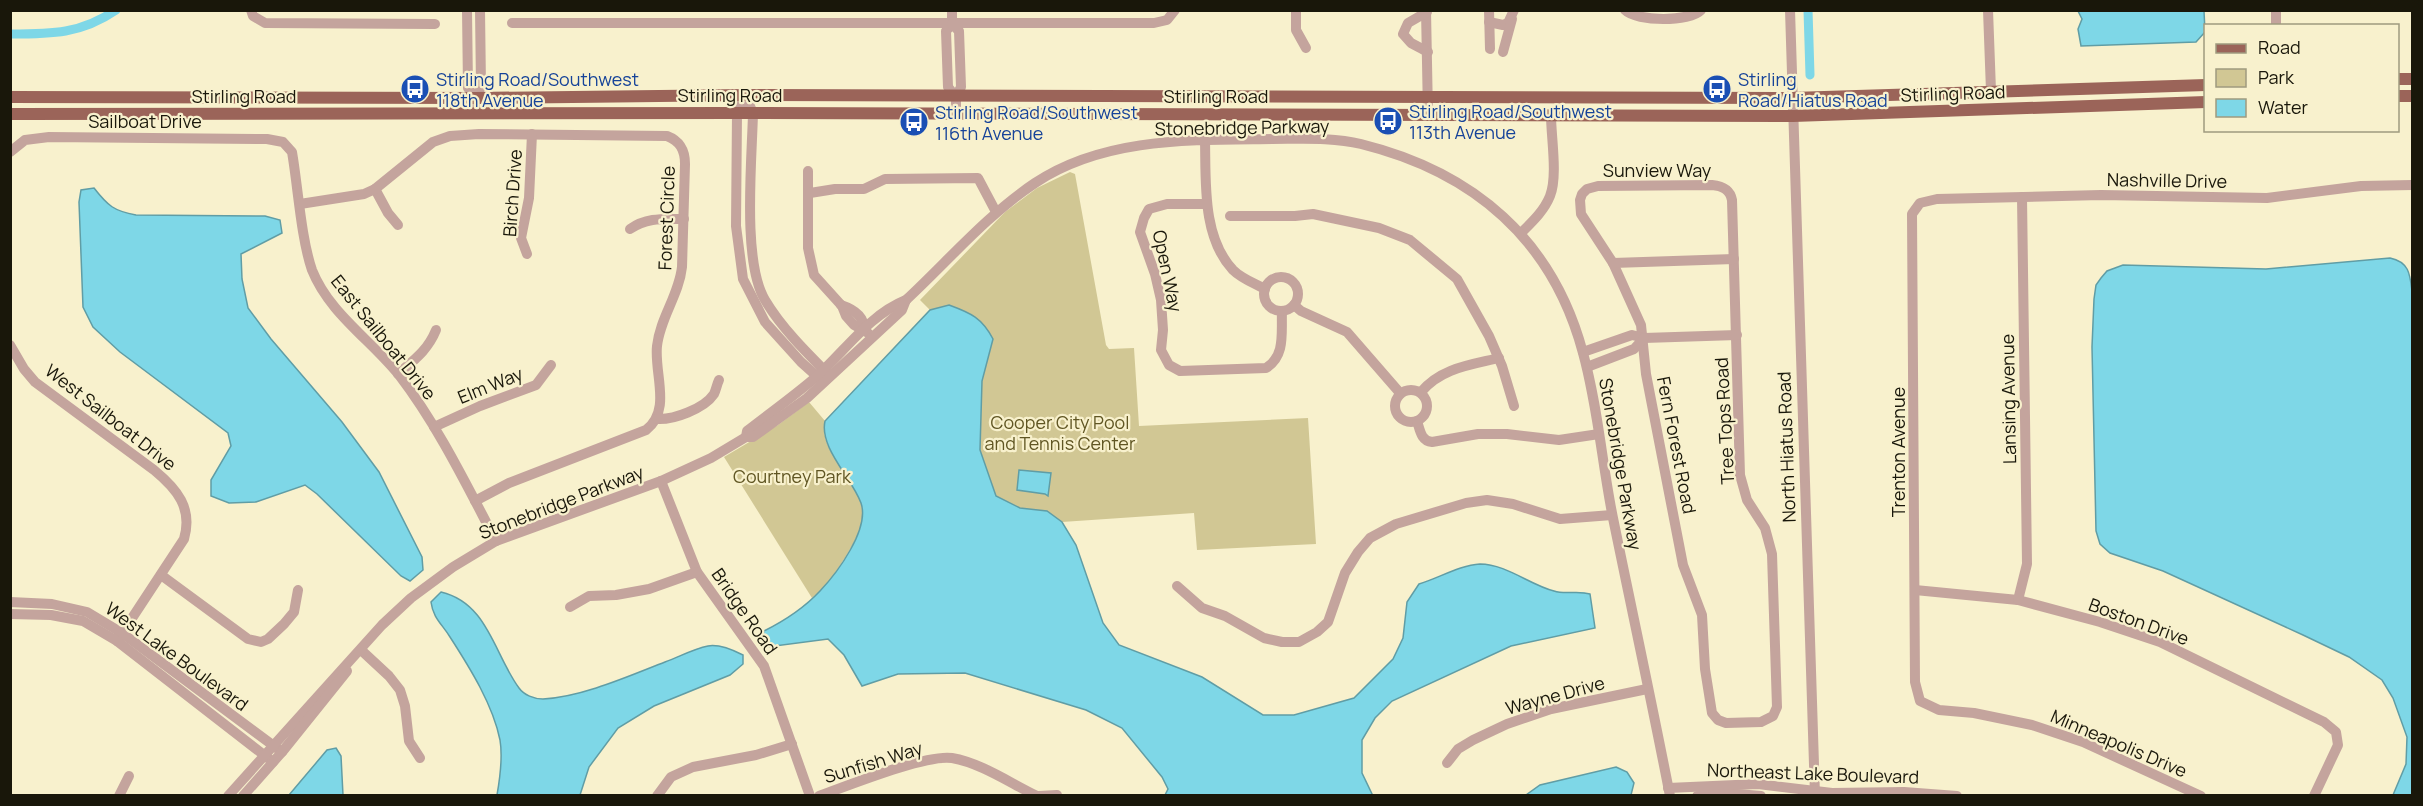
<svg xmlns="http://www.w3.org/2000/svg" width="2423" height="806" viewBox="0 0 2423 806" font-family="Manrope,sans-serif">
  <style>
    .green { fill: #d1c794 }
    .water { fill: #7ed7e7; stroke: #609da5; stroke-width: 1.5 }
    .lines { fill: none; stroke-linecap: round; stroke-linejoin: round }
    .canal { stroke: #7ed7e7; stroke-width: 9 }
    .minor { stroke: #c4a49d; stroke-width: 10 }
    .major { stroke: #9b6459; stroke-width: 12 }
    .labels { text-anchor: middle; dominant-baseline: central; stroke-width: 4.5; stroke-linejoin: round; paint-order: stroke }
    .transit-label { font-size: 18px; fill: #164399; stroke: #f8f1cd; text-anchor: start }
    .street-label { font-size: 18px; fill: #19170a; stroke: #f8f1cd }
    .park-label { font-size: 18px; fill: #605623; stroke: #f8f1cd }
  </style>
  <rect width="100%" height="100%" fill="#f8f1cd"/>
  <g class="green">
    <polygon points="1070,172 1075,174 1106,345 1109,349 1134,348 1139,426 1308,418 1316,544 1197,550 1194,513 1062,522 1047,511 1020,508 996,496 980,450 982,381 993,339 949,305 930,310 920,300 1005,212 1037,188"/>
    <path d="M809,402L825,421C817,453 862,481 863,513C864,526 855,540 849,551C839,568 827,586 812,598L724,457L778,425Z"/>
  </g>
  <g class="water">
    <polygon points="2078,11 2204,11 2205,32 2196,42 2081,46 2078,29 2082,19"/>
    <path d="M94,188C108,206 114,211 136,215L265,216L280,220L282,233L241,254L242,279L248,308L271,339L342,422L379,472L422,557L423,570L410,581L401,576L317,494L305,485L256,502L229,503L211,496V480L231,446L228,433L120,352L93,327L83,307L79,202L81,190Z"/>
    <path d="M2390,258C2409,262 2410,274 2412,291V796L2393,795L2406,764L2407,737L2393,698L2382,680L2349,657L2303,635L2163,571L2110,553L2100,544L2096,531L2092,347L2094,299L2096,285L2101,278L2107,271L2123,265L2266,269Z"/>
    <path d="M949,305C971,313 982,318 993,339L982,381L980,450L996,496L1020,508L1047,511L1062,522L1076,545L1103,623L1119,645L1202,677L1263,715H1294L1354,698L1393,659L1403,638L1407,602L1419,584C1439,578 1460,565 1480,564C1506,564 1530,585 1554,591C1566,595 1577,590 1590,594L1595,628L1511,646L1392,701L1375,718L1362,740V773L1373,796L1165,795L1168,789L1162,777L1122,728L1086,710L965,673L898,674L862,686L844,655L828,639L767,647L761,641L764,631C784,621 805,607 820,591C837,573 870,529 861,503C852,478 819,448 825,421L930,310Z"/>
    <polygon points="1019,470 1051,473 1048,496 1045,494 1017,490"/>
    <path d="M441,592C488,603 494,654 519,688C524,695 534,699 543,699C582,697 629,676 665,662C679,657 693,649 708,646C719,644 733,650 743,655V664L730,675L654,706L618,728L589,767L580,795H497C500,778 503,758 500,740C493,705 470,668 450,637C442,624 433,618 431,602Z"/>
    <polygon points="336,748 341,756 343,795 289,795 327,750"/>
    <polygon points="1616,767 1627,772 1634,783 1631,795 1526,795 1540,785"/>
  </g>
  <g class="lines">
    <g class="canal">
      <polyline points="1808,10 1810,75"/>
      <path d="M10,34C52,34 81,34 116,10"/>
    </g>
    <g class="minor">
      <polyline points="251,10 253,16 265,23 435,24"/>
      <polyline points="467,10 468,88 475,98"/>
      <polyline points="952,10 952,24 946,31 948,87 956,97"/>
      <polyline points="1296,10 1296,30 1306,48"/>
      <polyline points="1426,10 1428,115"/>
      <polyline points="1489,10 1490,49"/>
      <path d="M1625,10C1637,22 1690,22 1701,10"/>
      <polyline points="1790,10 1815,796"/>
      <polyline points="1988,10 1991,91"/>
      <polyline points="1427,12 1408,23 1403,34 1411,43 1428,52"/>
      <polyline points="1489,22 1503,25 1508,23 1514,10"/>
      <polyline points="512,23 1154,23 1167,20 1175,10"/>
      <polyline points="952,24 959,31 961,87 956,97 956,113"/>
      <polyline points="2276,26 2276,10"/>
      <polyline points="1503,52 1512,19"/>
      <polyline points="745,95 737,113 736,226 743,279 765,322 801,362 820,379"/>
      <path d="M745,95L753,113C752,159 742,262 765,300C781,327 806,352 828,374"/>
      <polyline points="475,114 475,98 481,87 480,10"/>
      <path d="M1205,140C1206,182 1202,237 1233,270C1242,279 1254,283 1265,289"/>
      <path d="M10,152L25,140L49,137L267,139L283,142L292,152C298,187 301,238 312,270C329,313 371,340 399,375C438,426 466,484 496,541"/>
      <polyline points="808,171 808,248 814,275 842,306 846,316 854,325 868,333"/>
      <path d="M1712,185C1722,186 1730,189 1732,200L1740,475L1747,500L1765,528L1772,554L1777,707L1773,716L1761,722L1726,723L1718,720L1712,713L1705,669L1702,615L1683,565L1646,374L1641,325L1613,263L1581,214L1580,200L1582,194L1587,189L1598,186Z"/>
      <polyline points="375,189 388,213 398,225"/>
      <polyline points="810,193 835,189 864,189 885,179 978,178 996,212"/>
      <path d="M300,204L364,194L375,189L433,142L450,136L479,134L667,136C680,141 685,150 685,164L682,267C679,295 660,318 657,346C654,374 672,410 646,430L509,483L475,501"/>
      <path d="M1207,204H1167L1149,209L1144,218L1140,232L1155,274L1161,300L1163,330L1161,350L1169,365L1180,371L1266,368C1286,356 1281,332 1282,311"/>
      <polyline points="1230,216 1295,216 1313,214 1379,228 1410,240 1457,279 1489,336 1502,366 1514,406"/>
      <path d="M630,229C647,217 664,219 684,219"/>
      <path d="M1521,233C1532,222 1544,211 1550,196C1558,176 1551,137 1551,115"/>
      <polyline points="527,254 521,238 529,198 532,134"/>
      <polyline points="1613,263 1734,259"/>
      <circle cx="1281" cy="294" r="17"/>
      <path d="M841,305C853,309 864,316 864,329"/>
      <polyline points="1294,305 1301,311 1347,332 1400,393"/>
      <path d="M10,345L24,369L35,382L154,470C177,489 193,508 184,539L117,641"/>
      <polyline points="1583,352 1632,335 1644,338 1737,335"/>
      <polyline points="1587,367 1634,349 1644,338"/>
      <path d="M398,374C414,360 428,350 436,330"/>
      <circle cx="1411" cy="406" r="16"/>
      <path d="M1421,392C1441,368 1470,365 1499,358"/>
      <path d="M657,419C673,420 704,409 714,394C716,390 717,384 719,380"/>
      <path d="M1417,421C1420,430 1421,441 1432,442L1478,434H1507L1559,440L1599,434"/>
      <polyline points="434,427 480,406 536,385 551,365"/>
      <path d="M746,437L747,431C770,413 794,396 816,377C845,351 869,315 906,300C948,261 987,215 1035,183C1104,137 1192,140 1272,139C1301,139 1333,137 1361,144C1474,172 1553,240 1583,353C1598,407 1602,464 1613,518C1632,611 1652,703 1670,796"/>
      <polyline points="661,481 697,572 764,666 810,796"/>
      <polyline points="161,575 248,639 261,642 268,639 284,624 294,612 298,590"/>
      <polyline points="1177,586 1202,608 1225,616 1264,638 1282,642 1299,642 1317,632 1328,622 1345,573 1358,552 1370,538 1396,524 1466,503 1487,500 1513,504 1560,519 1612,515"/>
      <polyline points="1915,590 2018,600 2100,622 2160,642 2324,722 2336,732 2338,745 2314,796"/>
      <polyline points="2018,600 2027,564 2022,197"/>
      <polyline points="10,602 52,604 87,612 122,633 282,752"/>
      <polyline points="570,607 589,596 616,595 649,589 697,572"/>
      <polyline points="10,614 51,615 83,621 117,641 273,762"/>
      <polyline points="361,650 389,676 400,690 405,706 409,741 420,758"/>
      <polyline points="1447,763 1458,749 1473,740 1507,724 1551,709 1647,689"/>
      <polyline points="1668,788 1758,784 1832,793 1904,792 1957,796"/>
      <polyline points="119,796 129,776"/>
      <polyline points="228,796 382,625 411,598 453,567 496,541 661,481 711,458 746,437 753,437 807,398 902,310 906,300"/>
      <polyline points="243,796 282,752 347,671"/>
      <polyline points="657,796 671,777 693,767 756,755 792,744"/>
      <path d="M819,796C847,786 926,754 952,758C981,763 1010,783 1037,796"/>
      <polyline points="1039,796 1057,795"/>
      <polyline points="1697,796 1737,794 1761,796"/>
      <polyline points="2201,796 2083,742 2032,725 1974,713 1939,710 1920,701 1915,682 1912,214 1920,203 1937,199 2101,195 2267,198 2361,186 2412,185"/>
    </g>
    <g class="major">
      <polyline points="2398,79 2412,79"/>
      <polyline points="2398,96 2412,96"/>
      <polyline points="10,97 475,98 745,95 1792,98 2206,85"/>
      <polyline points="10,114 737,113 1793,116 2206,102"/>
    </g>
  </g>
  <defs>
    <g id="bus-disc" transform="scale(1.5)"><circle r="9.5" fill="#1a4fb4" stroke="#f8f1cd"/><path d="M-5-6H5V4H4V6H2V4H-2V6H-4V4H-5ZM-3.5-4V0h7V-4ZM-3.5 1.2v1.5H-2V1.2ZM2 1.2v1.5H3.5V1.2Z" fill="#fff"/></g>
  </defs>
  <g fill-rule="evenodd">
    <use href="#bus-disc" x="415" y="89"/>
    <use href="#bus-disc" x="1717" y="89"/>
    <use href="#bus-disc" x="1388" y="121"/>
    <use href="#bus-disc" x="914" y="122"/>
  </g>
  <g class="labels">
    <g class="transit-label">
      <text x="436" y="79">Stirling Road/Southwest<tspan x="436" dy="21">118th Avenue</tspan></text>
      <text x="1738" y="79">Stirling<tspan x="1738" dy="21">Road/Hiatus Road</tspan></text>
      <text x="1409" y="111">Stirling Road/Southwest<tspan x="1409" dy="21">113th Avenue</tspan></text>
      <text x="935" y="112">Stirling Road/Southwest<tspan x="935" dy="21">116th Avenue</tspan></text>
    </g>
    <g class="street-label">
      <text transform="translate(1953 93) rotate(-2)">Stirling Road</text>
      <text x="730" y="95">Stirling Road</text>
      <text x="244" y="96">Stirling Road</text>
      <text x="1216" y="96">Stirling Road</text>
      <text x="145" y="121">Sailboat Drive</text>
      <text transform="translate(1242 127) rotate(-1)">Stonebridge Parkway</text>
      <text x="1657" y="170">Sunview Way</text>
      <text transform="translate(2167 180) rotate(1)">Nashville Drive</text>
      <text transform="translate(512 193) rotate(-86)">Birch Drive</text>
      <text transform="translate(666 218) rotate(-88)">Forest Circle</text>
      <text transform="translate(1168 271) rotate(78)">Open Way</text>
      <text transform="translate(384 337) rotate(51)">East Sailboat Drive</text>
      <text transform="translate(490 385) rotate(-22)">Elm Way</text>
      <text transform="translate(2008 399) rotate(-91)">Lansing Avenue</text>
      <text transform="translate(111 417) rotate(38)">West Sailboat Drive</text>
      <text transform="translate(1724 421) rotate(-93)">Tree Tops Road</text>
      <text transform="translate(1677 445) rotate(79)">Fern Forest Road</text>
      <text transform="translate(1786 447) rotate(-92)">North Hiatus Road</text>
      <text transform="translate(1898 452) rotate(-90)">Trenton Avenue</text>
      <text transform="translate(1621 464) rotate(80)">Stonebridge Parkway</text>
      <text transform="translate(561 502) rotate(-21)">Stonebridge Parkway</text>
      <text transform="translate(745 611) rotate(55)">Bridge Road</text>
      <text transform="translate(2139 621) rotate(20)">Boston Drive</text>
      <text transform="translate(177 656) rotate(36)">West Lake Boulevard</text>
      <text transform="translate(1555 695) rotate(-15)">Wayne Drive</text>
      <text transform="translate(2119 743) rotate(23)">Minneapolis Drive</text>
      <text transform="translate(873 762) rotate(-17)">Sunfish Way</text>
      <text transform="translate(1813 773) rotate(2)">Northeast Lake Boulevard</text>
    </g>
    <g class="park-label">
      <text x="1060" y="422">Cooper City Pool<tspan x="1060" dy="21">and Tennis Center</tspan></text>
      <text x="792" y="476">Courtney Park</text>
    </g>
  </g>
  <rect width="2423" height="806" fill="none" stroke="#19170a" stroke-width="24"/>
  <rect x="2204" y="24" width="195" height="108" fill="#f8f1cd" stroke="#9f9a7f" stroke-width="1.5"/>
  <rect x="2216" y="44" width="30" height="9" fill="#9b6459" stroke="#9f9a7f" stroke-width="1.5"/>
  <text x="2258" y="54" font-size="18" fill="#19170a">Road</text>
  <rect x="2216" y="69" width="30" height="18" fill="#d1c794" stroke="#9f9a7f" stroke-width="1.5"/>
  <text x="2258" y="84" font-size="18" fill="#19170a">Park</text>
  <rect x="2216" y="99" width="30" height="18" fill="#7ed7e7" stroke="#9f9a7f" stroke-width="1.5"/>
  <text x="2258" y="114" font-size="18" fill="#19170a">Water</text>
</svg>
